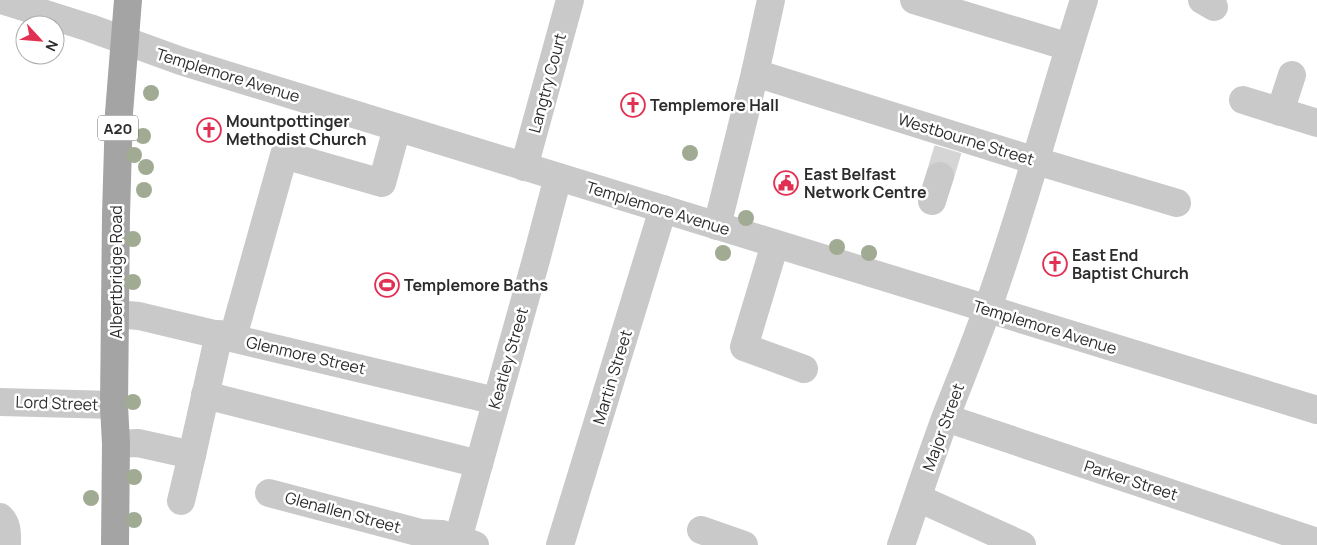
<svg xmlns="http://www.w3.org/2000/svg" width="1317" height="545" viewBox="0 0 1317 545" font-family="Manrope,sans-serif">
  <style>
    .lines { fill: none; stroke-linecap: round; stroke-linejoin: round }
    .minor-tunnel { stroke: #d5d5d5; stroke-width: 28; stroke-dasharray: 28 14; stroke-linecap: butt }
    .minor { stroke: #c9c9c9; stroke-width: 28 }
    .major { stroke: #a4a4a4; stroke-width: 28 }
    .tree { fill: #a1ab93 }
    .labels { text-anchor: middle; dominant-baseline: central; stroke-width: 5; stroke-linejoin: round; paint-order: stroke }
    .shield { fill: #fff; stroke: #6b6b6b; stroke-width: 1 }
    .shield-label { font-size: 15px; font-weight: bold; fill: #2c2c2c }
    .street-label { font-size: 16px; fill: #2c2c2c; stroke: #fff }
    .poi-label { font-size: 16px; font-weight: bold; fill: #2c2c2c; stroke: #fff; text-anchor: start }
  </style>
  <rect width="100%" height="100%" fill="#fff"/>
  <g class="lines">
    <polyline class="minor-tunnel" points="940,176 948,149"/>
    <g class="minor">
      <polyline points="1,0 90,28 181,61 1317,410"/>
      <polyline points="914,0 1069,47"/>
      <polyline points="1202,0 1214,7"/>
      <polyline points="755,73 1036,161 1177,203"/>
      <polyline points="1243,100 1317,123"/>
      <polyline points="1280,112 1292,75"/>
      <polyline points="524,167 570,0"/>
      <polyline points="932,201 940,176"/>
      <polyline points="717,226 755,73 771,0"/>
      <polyline points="775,244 744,347 804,369"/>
      <polyline points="116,314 139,316 496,401"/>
      <polyline points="233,337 284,155 382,183 397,128"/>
      <polyline points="205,395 479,464"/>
      <polyline points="0,402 114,405"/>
      <polyline points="946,418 1317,542"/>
      <polyline points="116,444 138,443 192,455 181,501"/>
      <polyline points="192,455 219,334"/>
      <polyline points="269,493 421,533 442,534 475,545"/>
      <polyline points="918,498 1022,545"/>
      <path d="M0,517C8,524 7,535 7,545"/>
      <polyline points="701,530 744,545"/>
      <polyline points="458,539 536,260 558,177"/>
      <polyline points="560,545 663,209"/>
      <path d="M901,545C916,502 930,459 946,416C962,375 979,334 993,293C1027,196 1053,97 1084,0"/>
    </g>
    <polyline class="major" points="115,545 116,444 114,405 116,215 119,113 128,0"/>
  </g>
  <g class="tree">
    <circle cx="151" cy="93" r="8"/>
    <circle cx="143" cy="136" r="8"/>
    <circle cx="690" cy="153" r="8"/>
    <circle cx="134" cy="155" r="8"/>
    <circle cx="146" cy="167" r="8"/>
    <circle cx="144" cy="190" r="8"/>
    <circle cx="746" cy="218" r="8"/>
    <circle cx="133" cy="239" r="8"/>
    <circle cx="837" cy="247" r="8"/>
    <circle cx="723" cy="253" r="8"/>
    <circle cx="869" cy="253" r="8"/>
    <circle cx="133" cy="282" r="8"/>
    <circle cx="133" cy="402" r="8"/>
    <circle cx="134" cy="477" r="8"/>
    <circle cx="91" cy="498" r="8"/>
    <circle cx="134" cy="520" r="8"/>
  </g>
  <defs>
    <g id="church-ring" transform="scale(1.25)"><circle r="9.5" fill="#fff" stroke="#e13051" stroke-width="1.5"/><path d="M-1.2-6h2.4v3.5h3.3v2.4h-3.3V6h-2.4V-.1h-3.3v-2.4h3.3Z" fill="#e13051"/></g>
    <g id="civic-ring" transform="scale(1.25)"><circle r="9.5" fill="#fff" stroke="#e13051" stroke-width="1.5"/><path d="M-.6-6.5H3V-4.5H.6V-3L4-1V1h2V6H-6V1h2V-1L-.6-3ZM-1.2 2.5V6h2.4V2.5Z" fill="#e13051"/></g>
    <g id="stadium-ring" transform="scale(1.25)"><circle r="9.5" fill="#fff" stroke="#e13051" stroke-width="1.5"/><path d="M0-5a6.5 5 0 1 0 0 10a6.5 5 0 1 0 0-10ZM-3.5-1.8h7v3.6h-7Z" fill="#e13051"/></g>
  </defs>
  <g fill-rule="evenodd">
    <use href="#church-ring" x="633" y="105"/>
    <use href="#church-ring" x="209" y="130"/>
    <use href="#civic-ring" x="786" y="183"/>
    <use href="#church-ring" x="1055" y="264"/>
    <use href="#stadium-ring" x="387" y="285"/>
  </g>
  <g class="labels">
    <rect class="shield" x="98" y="115.5" width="40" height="25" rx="4"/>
    <g class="shield-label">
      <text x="118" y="128">A20</text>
    </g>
    <g class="street-label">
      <text transform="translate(228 75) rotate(17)">Templemore Avenue</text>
      <text transform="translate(547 83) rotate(-75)">Langtry Court</text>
      <text transform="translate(966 139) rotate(17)">Westbourne Street</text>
      <text transform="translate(658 208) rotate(17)">Templemore Avenue</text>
      <text transform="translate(116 272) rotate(-90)">Albertbridge Road</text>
      <text transform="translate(1045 327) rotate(17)">Templemore Avenue</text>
      <text transform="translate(306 355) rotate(13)">Glenmore Street</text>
      <text transform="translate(508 358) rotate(-74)">Keatley Street</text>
      <text transform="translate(612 377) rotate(-73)">Martin Street</text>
      <text transform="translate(57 403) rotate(2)">Lord Street</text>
      <text transform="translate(943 427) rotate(-70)">Major Street</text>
      <text transform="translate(1131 480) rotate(18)">Parker Street</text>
      <text transform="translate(343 512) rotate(15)">Glenallen Street</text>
    </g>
    <g class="poi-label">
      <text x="650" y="105">Templemore Hall</text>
      <text x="226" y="121">Mountpottinger<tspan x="226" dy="18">Methodist Church</tspan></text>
      <text x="804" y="174">East Belfast<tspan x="804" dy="18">Network Centre</tspan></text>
      <text x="1072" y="255">East End<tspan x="1072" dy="18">Baptist Church</tspan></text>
      <text x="404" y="285">Templemore Baths</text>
    </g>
  </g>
  <g transform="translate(40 40) rotate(116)"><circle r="24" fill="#ffffff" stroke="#ababab"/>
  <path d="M0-4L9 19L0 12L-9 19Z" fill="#e13051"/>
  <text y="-8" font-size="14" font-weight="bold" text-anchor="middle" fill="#2c2c2c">N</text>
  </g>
</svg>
